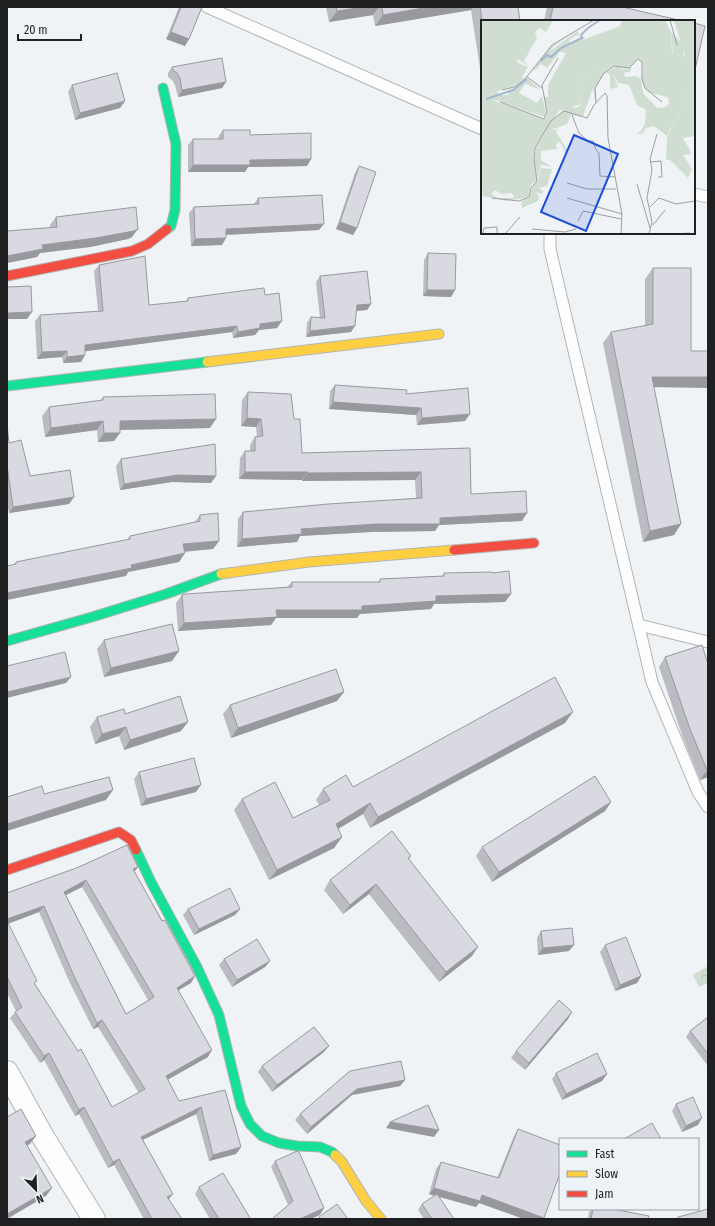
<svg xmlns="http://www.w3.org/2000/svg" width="715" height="1226" viewBox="0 0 715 1226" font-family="'Fira Sans Condensed',sans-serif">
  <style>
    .forest { fill: url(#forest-crowns) }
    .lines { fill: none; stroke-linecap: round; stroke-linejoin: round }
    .lane-casing { stroke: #b2b5b6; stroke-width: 13 }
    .street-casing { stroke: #b2b5b6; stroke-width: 24 }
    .fast-casing { stroke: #b2b5b6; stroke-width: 11 }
    .slow-casing { stroke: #b2b5b6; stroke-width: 11 }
    .jam-casing { stroke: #b2b5b6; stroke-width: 11 }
    .lane { stroke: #fdfdfe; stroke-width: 11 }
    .street { stroke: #fdfdfe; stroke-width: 22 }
    .fast { stroke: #16e098; stroke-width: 9 }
    .slow { stroke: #ffcf43; stroke-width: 9 }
    .jam { stroke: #f24e42; stroke-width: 9 }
    .wall { fill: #bbbbc2; fill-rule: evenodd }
    .shaded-wall { fill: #98999e }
    .building { fill: #d9dae1; stroke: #98999e; fill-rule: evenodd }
    .inset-river { fill: none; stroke: #a4b7cc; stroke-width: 2 }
    .inset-road { fill: none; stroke: #9c9fa0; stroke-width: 1 }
    .view { fill: #1d4ed8; fill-opacity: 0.15; stroke: #1d4ed8; stroke-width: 2 }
    .inset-edge { fill: none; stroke: #1e2021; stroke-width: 2 }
  </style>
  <defs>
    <pattern id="forest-crowns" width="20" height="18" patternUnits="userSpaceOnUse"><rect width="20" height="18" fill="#d0ded2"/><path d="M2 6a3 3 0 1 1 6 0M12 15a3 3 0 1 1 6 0" fill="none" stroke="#b2beb4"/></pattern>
  </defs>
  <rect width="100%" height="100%" fill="#f0f3f5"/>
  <polygon class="forest" points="708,966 708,983 699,987 693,975"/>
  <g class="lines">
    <g class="lane-casing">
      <g id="lane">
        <polyline points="207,7 482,129"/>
        <polyline points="694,194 708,197"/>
        <polyline points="550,233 550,249 652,682 698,792 708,807"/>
        <polyline points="639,625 708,642"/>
      </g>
    </g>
    <g class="street-casing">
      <polyline id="street" points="7,1072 43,1137 94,1219"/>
    </g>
    <g class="fast-casing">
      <g id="fast">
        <polyline points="163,88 176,144 175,210 171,226 167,229"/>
        <polyline points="7,386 207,362"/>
        <polyline points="7,641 92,617 166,594 221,574"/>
        <polyline points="136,850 151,882 197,967 219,1015 241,1106 250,1124 262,1136 279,1143 297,1146 320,1147 332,1152 335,1155"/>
      </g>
    </g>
    <g class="slow-casing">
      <g id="slow">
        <polyline points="207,362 439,334"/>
        <polyline points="221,574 309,562 454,550"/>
        <polyline points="335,1155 342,1162 366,1201 381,1219"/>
      </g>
    </g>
    <g class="jam-casing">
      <g id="jam">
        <polyline points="7,276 132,251 148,244 167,229"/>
        <polyline points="454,550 534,543"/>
        <polyline points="7,870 119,832 131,840 136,850"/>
      </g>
    </g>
    <use href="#lane" class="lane"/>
    <use href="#street" class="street"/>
    <use href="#fast" class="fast"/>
    <use href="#slow" class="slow"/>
    <use href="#jam" class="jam"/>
  </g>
  <g class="wall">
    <polygon points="179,7 202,7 189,39 185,46 166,39"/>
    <polygon points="326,7 518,7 482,21 482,81 471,10 375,26 373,15 329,22"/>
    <polygon points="547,7 622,7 683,21 544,21"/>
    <polygon points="172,67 226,82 222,88 178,97 175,85 172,80 168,77 168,73"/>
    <polygon points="72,85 125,101 120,108 75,120 68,92"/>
    <polygon points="223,130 250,135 311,159 307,166 248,167 245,172 188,172 188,145 193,139 218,139 218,137"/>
    <polygon points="359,166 357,228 353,235 336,229 355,173"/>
    <polygon points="258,198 319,230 226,235 222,245 191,246 189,213 194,207 254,204"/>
    <polygon points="56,217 132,237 128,239 90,247 40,253 37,257 7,263 7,231 50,228 50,225"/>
    <polygon points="428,253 455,290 451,297 423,296 424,260"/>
    <polygon points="99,265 149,305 186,301 188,298 265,295 277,328 259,330 255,335 233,338 232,332 85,351 85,355 81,362 63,363 62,357 37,359 35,321 40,315 98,311 94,271"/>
    <polygon points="653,268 654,388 681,524 674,535 643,542 603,343 611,332 645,326 645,279"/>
    <polygon points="320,276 371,304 367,310 356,311 351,332 306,337 307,323 311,317 320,318 316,282"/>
    <polygon points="335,385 406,394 465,421 417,425 416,415 329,409 330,391"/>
    <polygon points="248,392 294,419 302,453 470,448 471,494 522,521 439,525 435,531 371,532 300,536 297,542 237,547 238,519 243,512 416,498 415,480 302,481 302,480 239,479 240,458 245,451 250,451 250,445 255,437 257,437 256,427 241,426 242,400"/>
    <polygon points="103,397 210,428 120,430 120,433 114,441 98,442 97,430 45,437 42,416 49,407 100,401"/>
    <polygon points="7,424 9,443 30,476 74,497 69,504 9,513 7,502"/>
    <polygon points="121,459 211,483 172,482 120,490 116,466"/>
    <polygon points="200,515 219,541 213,549 184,552 185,553 179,562 128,572 126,576 14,565 16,562 127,540 130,536 195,522"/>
    <polygon points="444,573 492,573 505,602 434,604 431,609 360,614 357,618 276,618 271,625 178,631 176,603 182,595 287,587 292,582 379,582 380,579 442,576"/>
    <polygon points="104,640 172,661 104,677 97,649"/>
    <polygon points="665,657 708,664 708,777 700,780 683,738 659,667"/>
    <polygon points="344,692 337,701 231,738 223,714 230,705"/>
    <polygon points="125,714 181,731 124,750 119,736 95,744 90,727 97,717"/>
    <polygon points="565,723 370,828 363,814 338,829 342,837 334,848 269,880 234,810 242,799 293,818 319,805 316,800 323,789 353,787"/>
    <polygon points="139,772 196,792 141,806 134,779"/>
    <polygon points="611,802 605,811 492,882 476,856 482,847"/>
    <polygon points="411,856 409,859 472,956 439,982 369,894 343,914 324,890 330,880"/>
    <path d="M138,867L134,872L195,976L191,983L178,990L208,1057L168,1079L179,1101L225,1090L241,1147L236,1154L209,1161L196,1114L143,1140L169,1200L182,1219H144L114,1165L108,1168L79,1114L75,1116L44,1060L40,1063L10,1018L16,1011L7,993V893ZM82,887L148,1000L126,1014L66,895ZM39,912L69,981L93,1029L98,1027L139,1093L112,1107L35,984L8,924Z"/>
    <polygon points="188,909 240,909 235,915 194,935 183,915"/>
    <polygon points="541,931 569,951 538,955 537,938"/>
    <polygon points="605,945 641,976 637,983 615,991 600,952"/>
    <polygon points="224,959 270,961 265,967 232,987 219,965"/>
    <polygon points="572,1012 568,1019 525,1070 511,1058 516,1051"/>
    <polygon points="708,1017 708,1066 686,1037 690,1031"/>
    <polygon points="324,1052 272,1092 258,1072 262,1066"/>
    <polygon points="350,1071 405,1080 400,1086 352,1095 307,1134 295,1120 300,1114"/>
    <polygon points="556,1073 607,1074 602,1081 562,1100 552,1079"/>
    <polygon points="676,1104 698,1125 682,1132 672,1111"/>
    <polygon points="518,1129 544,1218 543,1219 524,1219 479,1203 476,1207 439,1197 454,1219 424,1219 418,1210 422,1204 434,1196 429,1194 436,1169 441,1162 497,1178 514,1136"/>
    <polygon points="275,1161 320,1215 310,1219 272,1219 288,1205 271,1167"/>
    <polygon points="199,1187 250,1218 249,1219 210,1219 195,1194"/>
    <polygon points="592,1209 613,1209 648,1219 588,1219 589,1212"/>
  </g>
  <g class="shaded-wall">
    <polygon points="364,7 379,7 373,15 329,22 337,11"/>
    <polygon points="429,7 473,7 471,10 375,26 383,15"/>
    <polygon points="171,32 189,39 185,46 166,39"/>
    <polygon points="226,82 222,88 178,97 182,90"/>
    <polygon points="125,101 120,108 75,120 80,113"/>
    <polygon points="311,159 307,166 248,167 245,172 188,172 193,165 250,160"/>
    <polygon points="340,222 357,228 353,235 336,229"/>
    <polygon points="324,224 319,230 221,235 226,229"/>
    <polygon points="138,229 132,237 128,239 90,247 40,253 37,257 7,263 7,256 42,245"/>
    <polygon points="226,238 222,245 191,246 195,239"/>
    <polygon points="427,290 455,290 451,297 423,296"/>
    <polygon points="371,304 367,310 353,311 357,305"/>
    <polygon points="32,312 27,319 7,319 7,313"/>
    <polygon points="282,321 277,328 259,330 255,335 233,338 238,332 260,324"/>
    <polygon points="237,326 232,332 80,352 85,345"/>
    <polygon points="355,326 351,332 306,337 310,331"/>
    <polygon points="67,351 62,357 37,359 42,352"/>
    <polygon points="85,355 81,362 63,363 67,357"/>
    <polygon points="652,377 708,377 708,388 644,387"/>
    <polygon points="333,402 421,408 416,415 329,409"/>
    <polygon points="470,414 465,421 417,425 422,418"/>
    <polygon points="247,418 261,419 256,427 241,426"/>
    <polygon points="216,419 210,428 113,430 120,421"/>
    <polygon points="103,421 97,430 45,437 51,428"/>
    <polygon points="104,433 120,433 114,441 98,442"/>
    <polygon points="245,472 308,472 302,480 239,479"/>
    <polygon points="421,472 415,480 302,481 308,473"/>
    <polygon points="177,475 216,476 211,483 172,482 120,490 124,484"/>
    <polygon points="74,497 69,504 9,513 13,507"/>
    <polygon points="527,513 522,521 439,525 435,531 371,532 300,536 297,542 237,547 242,539 301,529 440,518"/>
    <polygon points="681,524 674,535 643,542 650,531"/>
    <polygon points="219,541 213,549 177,552 183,544"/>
    <polygon points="185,553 179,562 128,572 126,576 7,600 7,593"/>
    <polygon points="511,594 505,602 434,604 431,609 360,614 357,618 276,618 271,625 178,631 184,623 276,610 362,606 436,596"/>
    <polygon points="179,651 172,661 104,677 111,668"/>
    <polygon points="71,677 66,683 7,698 7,692"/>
    <polygon points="344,692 337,701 231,738 238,728"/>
    <polygon points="573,712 565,723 370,828 378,817"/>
    <polygon points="188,722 181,731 124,750 130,740"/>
    <polygon points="126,727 119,736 95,744 102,734"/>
    <polygon points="707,770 708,770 708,777 700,780"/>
    <polygon points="201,785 196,792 141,806 146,799"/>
    <polygon points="113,790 106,800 7,831 7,824"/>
    <polygon points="611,802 605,811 492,882 499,872"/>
    <polygon points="370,803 363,814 328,835 336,824"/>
    <polygon points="342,837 334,848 269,880 277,870"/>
    <polygon points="138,867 133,873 133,869"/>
    <polygon points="86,880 82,887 60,898 64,892"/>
    <polygon points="376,884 369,894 343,914 350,905"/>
    <polygon points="44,906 39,912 7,924 7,919"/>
    <polygon points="240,909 235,915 194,935 199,929"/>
    <polygon points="574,945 569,951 538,955 543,948"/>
    <polygon points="478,947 472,956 439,982 446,972"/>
    <polygon points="270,961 265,967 232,987 237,980"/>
    <polygon points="195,976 191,983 172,994 177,988"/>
    <polygon points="641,976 637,983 615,991 620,985"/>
    <polygon points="572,1012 568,1019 525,1070 529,1063"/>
    <polygon points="102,1020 98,1027 93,1029 97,1023"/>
    <polygon points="329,1046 324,1052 272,1092 277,1085"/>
    <polygon points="212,1050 208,1057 162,1083 166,1076"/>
    <polygon points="49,1053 44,1060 40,1063 44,1056"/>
    <polygon points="607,1074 602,1081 562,1100 566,1094"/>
    <polygon points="405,1080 400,1086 352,1095 307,1134 311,1127 357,1089"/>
    <polygon points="84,1107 79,1114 75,1116 79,1110"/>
    <polygon points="201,1107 196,1114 136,1143 141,1137"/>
    <polygon points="702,1118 698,1125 682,1132 686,1126"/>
    <polygon points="390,1122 439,1130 434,1137 386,1128"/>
    <polygon points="36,1136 30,1144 19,1150 25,1142"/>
    <polygon points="241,1147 236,1154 209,1161 213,1155"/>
    <polygon points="119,1159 114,1165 108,1168 113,1162"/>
    <polygon points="52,1188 46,1196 7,1219 7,1214"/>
    <polygon points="434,1188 482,1195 544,1218 543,1219 524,1219 479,1203 476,1207 429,1194"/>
    <polygon points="173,1194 168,1200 167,1197"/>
    <polygon points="324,1208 320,1215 310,1219 300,1219"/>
  </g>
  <g class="building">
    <polygon points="181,7 202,7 189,39 171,32"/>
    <polygon points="336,7 364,7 337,11"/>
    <polygon points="382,7 429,7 383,15"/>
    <polygon points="480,7 518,7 520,21 482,21"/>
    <polygon points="553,7 622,7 683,21 550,21"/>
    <polygon points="694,23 705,26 694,74"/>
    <polygon points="222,58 226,82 182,90 180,78 177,73 173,70 172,67"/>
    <polygon points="117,73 125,101 80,113 72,85"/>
    <polygon points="223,130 250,130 250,135 311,133 311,159 250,160 250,165 193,165 193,139 223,139"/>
    <polygon points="359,166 376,172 357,228 340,222"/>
    <polygon points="322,195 324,224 226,229 226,238 195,239 194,207 259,204 258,198"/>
    <polygon points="136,207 138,229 134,231 96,238 42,245 43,249 7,256 7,231 57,227 56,217"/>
    <polygon points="428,253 456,254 455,290 427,290"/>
    <polygon points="145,256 149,305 188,301 188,298 264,288 265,295 279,293 282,321 260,324 260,328 238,332 237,326 85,345 85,355 67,357 67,351 42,352 40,315 103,311 99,265"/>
    <polygon points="653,268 691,268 691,351 708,351 708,377 652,377 681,524 650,531 611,332 653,324"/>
    <polygon points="367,271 371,304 357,305 355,326 310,331 311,317 325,318 320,276"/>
    <polygon points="31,286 32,312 7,313 7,287"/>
    <polygon points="335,385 407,390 406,394 468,388 470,414 422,418 421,408 333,402"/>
    <polygon points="248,392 291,394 294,419 300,419 302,453 470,448 471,494 526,491 527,513 440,518 440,524 377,524 301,529 302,534 242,539 243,512 328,504 422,498 421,472 308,473 308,472 245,472 245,451 255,451 255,437 263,436 261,419 247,418"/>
    <polygon points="215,394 216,419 120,421 120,433 104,433 103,421 51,428 49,407 103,400 103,397"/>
    <polygon points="7,424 9,443 21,440 30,476 70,470 74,497 13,507 7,465"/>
    <polygon points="215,444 216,476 177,475 124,484 121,459"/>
    <polygon points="218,513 219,541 183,544 185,553 131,565 132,568 7,593 7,566 16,564 16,562 130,539 130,536 200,521 200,515"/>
    <polygon points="509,571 511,594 436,596 436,601 362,606 362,610 276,610 277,617 184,623 182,595 185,594 292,587 292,582 380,582 380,579 444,576 444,573 492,572 492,573"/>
    <polygon points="172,624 179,651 111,668 104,640"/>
    <polygon points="702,645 708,664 708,770 707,770 690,729 665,657"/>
    <polygon points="65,652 71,677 7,692 7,666"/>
    <polygon points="336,669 344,692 238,728 230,705"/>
    <polygon points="555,677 573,712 378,817 370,803 336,824 342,837 277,870 242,799 275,782 293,818 330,800 323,789 346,775 353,787"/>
    <polygon points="180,696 188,722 130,740 126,727 102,734 97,717 124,709 125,714"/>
    <polygon points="194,758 201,785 146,799 139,772"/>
    <polygon points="595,776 611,802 499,872 482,847"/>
    <polygon points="109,777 113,790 7,824 7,797 42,786 44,794"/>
    <polygon points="392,831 411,856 408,858 478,947 446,972 376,884 350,905 330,880"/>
    <path d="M127,845L138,867L133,869L162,921L165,920L195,976L177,988L212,1050L166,1076L179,1101L225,1090L241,1147L213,1155L201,1107L141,1137L173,1194L167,1197L182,1219H152L119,1159L113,1162L84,1107L79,1110L49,1053L44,1056L15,1012L22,1007L7,977V921L37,981L34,983L78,1051L81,1049L112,1107L145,1089L102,1020L97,1023L73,974L44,906L7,919V893L79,867ZM86,880L154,997L126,1014L64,892Z"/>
    <polygon points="230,888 240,909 199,929 188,909"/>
    <polygon points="572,928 574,945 543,948 541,931"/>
    <polygon points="626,937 641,976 620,985 605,945"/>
    <polygon points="257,939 270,961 237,980 224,959"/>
    <polygon points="559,1000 572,1012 529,1063 516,1051"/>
    <polygon points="708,1017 708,1054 690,1031"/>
    <polygon points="314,1027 329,1046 277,1085 262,1066"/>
    <polygon points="597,1053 607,1074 566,1094 556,1073"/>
    <polygon points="401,1061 405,1080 357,1089 311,1127 300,1114 350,1071"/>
    <polygon points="693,1097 702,1118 686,1126 676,1104"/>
    <polygon points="428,1105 439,1130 390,1122"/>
    <polygon points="21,1109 36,1136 25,1142 52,1188 7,1214 7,1117"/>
    <polygon points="652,1123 661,1139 624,1139"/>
    <polygon points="518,1129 560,1145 560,1173 544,1218 482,1195 480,1201 434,1188 441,1162 499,1178"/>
    <polygon points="297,1151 299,1152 324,1208 300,1219 272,1219 293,1201 275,1161"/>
    <polygon points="223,1173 250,1218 249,1219 219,1219 199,1187"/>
    <polygon points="437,1194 454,1219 432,1219 422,1204"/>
    <polygon points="337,1204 348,1219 320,1219 319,1217"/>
    <polygon points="593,1209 613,1209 649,1216 648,1219 591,1219"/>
    <polygon points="708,1209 708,1219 678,1219 678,1217"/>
  </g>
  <g transform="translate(481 20)">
    <rect width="214" height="214" fill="#f0f3f5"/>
    <path d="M97,11L98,17L96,15L88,20L90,24L73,34L69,31ZM190,12L201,23L203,39L198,40L192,35ZM125,42L128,47L114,67V83L112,68L102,96L78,94L87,86L95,88L102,84V61L118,45ZM136,46L143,50L151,47L149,52L132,54L137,67L129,69V55L125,52ZM201,72L198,98L194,100L186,116L173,106L165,108L161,114H155L160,111L164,103L165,90L184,87L188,84L187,77ZM88,94L90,95L86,104L70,110L66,116L69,111Z" fill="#d0ded2"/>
    <path d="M0,0H72L65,12L59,8L54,12L56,18L43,41L48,46L36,39L37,43L47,47L41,57L43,59L32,66L17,71L16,75H27V72L47,59L60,70L44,64L38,73L56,83L61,76L65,92L64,97L14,80L13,81L63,99L65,98L67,92L63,77H67V65L85,33L79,32L66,48L60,44L54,50L52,49L69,27L77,22L97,10L73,26L69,31L73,34L102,16L104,19L139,6L141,0H184L190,12L191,33L199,40L204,36L193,0H214V116L202,118L211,134L202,135L211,149L207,158L189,140H185L186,118L194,100L198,98L201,72L190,78L167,72L161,61L162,42L157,39L152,45L145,49L134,45L127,49L125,43L98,58L96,67L100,84L78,91L54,127L52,138L56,160L50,165L47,177L25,181L2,176L0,158ZM14,170L20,174L31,173L33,178H17L10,174ZM134,52H143L144,57L155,56L160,59L162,73L178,90H165L156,85L148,65L137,63L132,54ZM82,92L88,94L70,110L78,109L75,112L87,131L84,132L79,122L75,124L76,129L60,131V140L71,147L60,145L57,159L53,140L55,128L72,100ZM60,148L71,149L66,166L58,168L63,172L60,174L55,172L58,176L57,181L41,188L40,181L48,178L52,166L57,161Z" fill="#d0ded2" fill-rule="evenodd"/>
    <path d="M111,50L114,56L109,55V59L106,57L102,62V84L95,88L100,84L96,67L98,58Z" fill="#d0ded2"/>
    <path class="inset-river" d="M60,41L66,35L70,37L80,28L101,18L100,15L107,8L119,0M5,79L32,70L46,59"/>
    <path class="inset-road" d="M189,0L196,25M46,57L61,68M21,70L33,67L44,59L71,25L113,0M19,82L63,99L66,92L61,65L77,38M115,83L114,68L123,53L133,46L148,48L157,39L161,42V59L164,68L181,82M91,95L98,113L107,121H112L115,130L118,133L119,156L134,157M169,142L180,141L181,157H177M86,163L106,169H135M156,164L169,208M11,178L38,181L48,177L50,168L56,161L53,139L54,128L70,101L83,91L106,98L113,85L124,73L126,76L127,118L141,194L140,214M86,178L141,194M169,187L178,178L195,184L214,181M97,201L102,191L140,199M172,205L184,190M51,209L84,212L95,209M2,214L3,208L16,207V214M24,214L39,197M168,214L171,202L166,178L171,150L169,139L176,114M191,214L209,213"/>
    <path class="view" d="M93,115L137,134L105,211L60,192Z"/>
    <rect width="214" height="214" class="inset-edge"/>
  </g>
  <rect width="715" height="1226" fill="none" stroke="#1e2021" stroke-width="16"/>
  <rect x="559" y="1138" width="140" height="72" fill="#eef3f7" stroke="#9b9fa1"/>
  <rect x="567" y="1151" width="20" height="6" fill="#16e098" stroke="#9b9fa1"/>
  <text x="595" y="1158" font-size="12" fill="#1e2021">Fast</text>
  <rect x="567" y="1171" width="20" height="6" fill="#ffcf43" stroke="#9b9fa1"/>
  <text x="595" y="1178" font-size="12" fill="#1e2021">Slow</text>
  <rect x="567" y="1191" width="20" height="6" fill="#f24e42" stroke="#9b9fa1"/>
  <text x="595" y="1198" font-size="12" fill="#1e2021">Jam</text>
  <g transform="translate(36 1190) rotate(157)" stroke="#eef3f7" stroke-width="3" paint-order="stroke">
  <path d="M0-3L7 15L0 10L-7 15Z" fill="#1e2021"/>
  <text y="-6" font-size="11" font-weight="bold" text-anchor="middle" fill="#1e2021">N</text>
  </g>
  <path d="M18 34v6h63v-6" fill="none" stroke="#1e2021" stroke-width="2"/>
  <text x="24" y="34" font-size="12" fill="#1e2021" stroke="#eef3f7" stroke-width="3" paint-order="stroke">20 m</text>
</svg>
